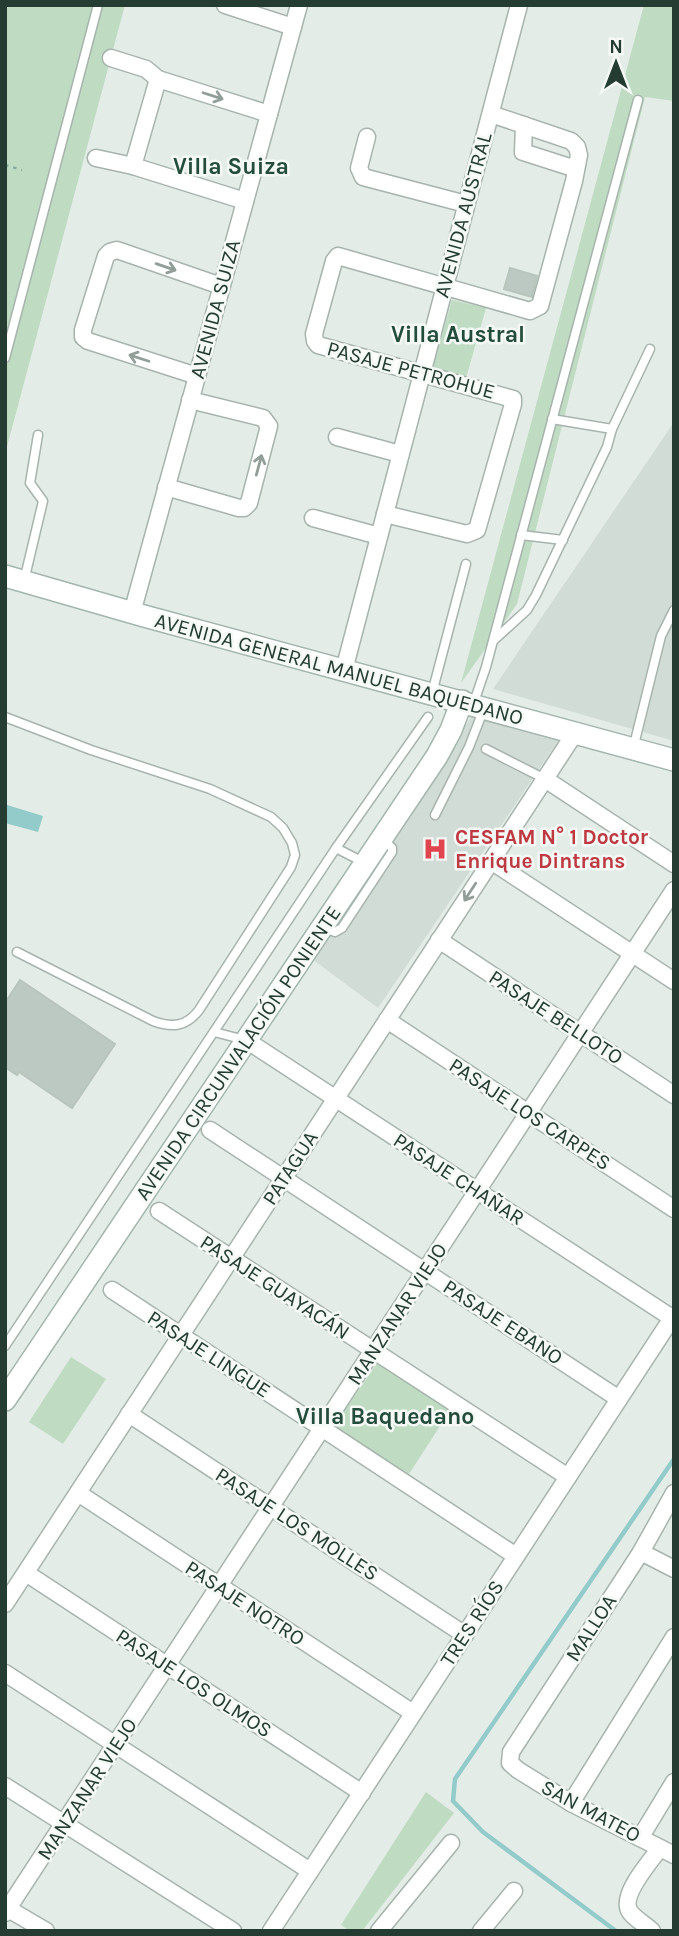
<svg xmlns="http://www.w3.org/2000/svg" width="679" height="1936" viewBox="0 0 679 1936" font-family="Karla,sans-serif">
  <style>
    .built { fill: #d2dcd6 }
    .green { fill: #bfdbc2 }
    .water { fill: #92cbca }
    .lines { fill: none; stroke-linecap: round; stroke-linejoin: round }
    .stream { stroke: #92cbca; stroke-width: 4.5 }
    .building { fill: #bcc9c2; stroke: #b7c5bd; stroke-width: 2 }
    .lane-casing { stroke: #a7b4ad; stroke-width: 11 }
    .street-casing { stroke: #a7b4ad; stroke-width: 19 }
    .secondary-casing { stroke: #a3b6ad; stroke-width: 24 }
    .path { stroke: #88ac9a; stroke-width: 2.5; stroke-dasharray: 3.5 5; stroke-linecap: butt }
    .lane { stroke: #fff; stroke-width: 8 }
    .street { stroke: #fff; stroke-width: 16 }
    .secondary { stroke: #fff; stroke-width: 21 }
    .oneway { stroke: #929e98 }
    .labels { text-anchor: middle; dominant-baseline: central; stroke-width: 5; stroke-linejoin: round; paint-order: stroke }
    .street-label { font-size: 21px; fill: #253c32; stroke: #f4f9f6 }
    .health-label { font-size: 21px; font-weight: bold; fill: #be3a42; stroke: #f4f9f6; text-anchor: start }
    .neighbourhood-label { font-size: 23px; font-weight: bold; fill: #234c3b; stroke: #f4f9f6 }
  </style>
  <rect width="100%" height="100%" fill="#e4ece7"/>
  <g class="built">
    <polygon points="674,422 674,741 493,689"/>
    <polygon points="473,714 560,738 378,1008 312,959"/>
  </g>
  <g class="green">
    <polygon points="5,5 125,5 5,454"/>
    <polygon points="644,5 674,5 674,101 645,97 517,604 461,683"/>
    <polygon points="452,300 486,308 466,378 432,368"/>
    <polygon points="71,1357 106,1379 63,1444 29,1422"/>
    <polygon points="380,1359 453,1406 407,1477 334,1426"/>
    <polygon points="426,1792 454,1813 362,1931 350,1931 341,1925"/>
  </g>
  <polygon class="water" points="7,805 43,816 38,832 5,823"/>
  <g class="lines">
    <polyline class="stream" points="616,1931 483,1832 453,1801 455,1779 674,1459"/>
  </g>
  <g class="building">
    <polygon points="510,268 537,276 532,297 504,289"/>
    <polygon points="20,980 115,1044 72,1108 19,1072 17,1075 5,1067 5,1003"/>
  </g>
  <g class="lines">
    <g class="lane-casing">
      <g id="lane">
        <polyline points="5,358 98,5"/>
        <polyline points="612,429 650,349"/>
        <polyline points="521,535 563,540"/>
        <polyline points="24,581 43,501 30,483 38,435"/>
        <polyline points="494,640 527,610 536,595 607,447 612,429 552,419"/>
        <polyline points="432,693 466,564"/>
        <polyline points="473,705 486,667 638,100"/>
        <path d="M5,717L91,750L210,789L271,817L283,828L292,843L295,855L291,867L199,1010C186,1027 172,1028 153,1021L17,952"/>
        <polyline points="486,749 545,779"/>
        <polyline points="633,749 661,636 674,610"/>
        <polyline points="435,815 469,747 483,711"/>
        <polyline points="365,863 336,848 428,717"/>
        <polyline points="324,928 335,932 342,928 392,852 392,848 384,840"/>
        <polyline points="214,1032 245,1040"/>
        <polyline points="5,1346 336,848"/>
      </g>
    </g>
    <g class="street-casing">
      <g id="street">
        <polyline points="225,5 293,27"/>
        <polyline points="111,58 146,69 158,79 269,114"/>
        <polyline points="524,125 523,152 576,169"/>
        <polyline points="367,137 359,168 363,177 466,204"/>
        <polyline points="96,158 133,166 245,201"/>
        <polyline points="133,166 158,79"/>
        <polyline points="197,376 88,341 83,337 83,330 106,256 110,252 117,250 221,286"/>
        <polyline points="337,437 400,454"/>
        <polyline points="166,487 239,508 244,508 249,503 269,426 263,418 190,400"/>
        <polyline points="385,514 467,534 477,530 513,404 513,399 318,345 315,341 314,334 334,261 338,256 530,311 540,306 574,181 579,155 577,147 571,141 491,114"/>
        <polyline points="313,518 379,536"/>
        <polyline points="132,613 299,5"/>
        <polyline points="344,670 519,5"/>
        <polyline points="545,779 674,864"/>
        <polyline points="491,861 674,981"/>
        <polyline points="439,940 674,1095"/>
        <polyline points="387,1020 674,1209"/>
        <polyline points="246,1040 672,1318"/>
        <polyline points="210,1130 619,1399"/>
        <polyline points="159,1211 568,1477"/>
        <polyline points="112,1290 516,1556"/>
        <polyline points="129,1414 465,1635"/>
        <polyline points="78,1493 413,1713"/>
        <polyline points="674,1493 641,1552 511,1752 510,1763 518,1770 571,1803 674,1855"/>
        <polyline points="641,1552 674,1569"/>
        <polyline points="26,1573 362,1793"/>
        <polyline points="5,1604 575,733"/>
        <polyline points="5,1673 310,1871"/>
        <polyline points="5,1786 233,1931"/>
        <polyline points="571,1803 674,1637"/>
        <polyline points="640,1838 674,1782"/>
        <polyline points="5,1907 46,1931"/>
        <polyline points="5,1913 674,890"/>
        <polyline points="271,1931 674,1315"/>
        <polyline points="379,1931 451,1843"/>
        <polyline points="481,1931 514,1891"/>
        <path d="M652,1931C646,1925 635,1919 630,1912C619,1896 650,1862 660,1848"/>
      </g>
    </g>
    <g class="secondary-casing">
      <g id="secondary">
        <polyline points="5,576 144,616 674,760"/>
        <polyline points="5,1400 437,756 451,730 462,701"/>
      </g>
    </g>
    <polyline class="path" points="5,165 22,170"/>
    <use href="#lane" class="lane"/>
    <use href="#street" class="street"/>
    <use href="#secondary" class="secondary"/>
  </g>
  <defs><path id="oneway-shaft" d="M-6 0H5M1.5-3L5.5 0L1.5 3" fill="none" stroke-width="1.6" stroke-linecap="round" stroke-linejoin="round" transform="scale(1.75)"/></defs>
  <g class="oneway">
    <use href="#oneway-shaft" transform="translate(213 96) rotate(18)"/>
    <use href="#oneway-shaft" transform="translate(166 267) rotate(19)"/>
    <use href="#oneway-shaft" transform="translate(139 358) rotate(-162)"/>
    <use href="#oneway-shaft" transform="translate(259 465) rotate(-75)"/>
    <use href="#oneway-shaft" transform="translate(470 892) rotate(123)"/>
  </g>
  <defs>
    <g id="hospital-bare" transform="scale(1.89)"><path d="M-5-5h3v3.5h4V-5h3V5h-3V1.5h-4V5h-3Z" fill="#e0444e" stroke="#f4f9f6" stroke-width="2.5" paint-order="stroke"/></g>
  </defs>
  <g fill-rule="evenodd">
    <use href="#hospital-bare" x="435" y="849"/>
  </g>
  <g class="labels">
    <g class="street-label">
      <text transform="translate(463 215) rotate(-75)">AVENIDA AUSTRAL</text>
      <text transform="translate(215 309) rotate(-75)">AVENIDA SUIZA</text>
      <text transform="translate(411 370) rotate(15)">PASAJE PETROHUE</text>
      <text transform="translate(339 669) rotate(15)">AVENIDA GENERAL MANUEL BAQUEDANO</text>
      <text transform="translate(556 1017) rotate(33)">PASAJE BELLOTO</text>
      <text transform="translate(238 1053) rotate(-56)">AVENIDA CIRCUNVALACIÓN PONIENTE</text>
      <text transform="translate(530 1114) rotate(33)">PASAJE LOS CARPES</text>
      <text transform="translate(290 1168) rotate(-57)">PATAGUA</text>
      <text transform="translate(459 1179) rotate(33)">PASAJE CHAÑAR</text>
      <text transform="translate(275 1287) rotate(33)">PASAJE GUAYACÁN</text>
      <text transform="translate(397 1314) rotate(-57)">MANZANAR VIEJO</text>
      <text transform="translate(503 1322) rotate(33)">PASAJE EBANO</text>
      <text transform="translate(209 1354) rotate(33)">PASAJE LINGUE</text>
      <text transform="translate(297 1524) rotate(33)">PASAJE LOS MOLLES</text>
      <text transform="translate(245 1603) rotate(33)">PASAJE NOTRO</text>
      <text transform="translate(472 1623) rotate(-57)">TRES RÍOS</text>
      <text transform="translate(591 1628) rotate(-57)">MALLOA</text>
      <text transform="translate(194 1683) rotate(33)">PASAJE LOS OLMOS</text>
      <text transform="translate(87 1789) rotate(-57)">MANZANAR VIEJO</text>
      <text transform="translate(591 1811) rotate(28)">SAN MATEO</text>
    </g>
    <g class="health-label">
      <text x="455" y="837">CESFAM N° 1 Doctor<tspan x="455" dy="24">Enrique Dintrans</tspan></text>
    </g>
    <g class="neighbourhood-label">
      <text x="231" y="166">Villa Suiza</text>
      <text x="458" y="334">Villa Austral</text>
      <text x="385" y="1416">Villa Baquedano</text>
    </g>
  </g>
  <rect width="679" height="1936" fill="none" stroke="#253c32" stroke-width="14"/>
  <g transform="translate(616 63)" stroke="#f4f9f6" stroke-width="5" paint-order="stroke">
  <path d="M0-5L12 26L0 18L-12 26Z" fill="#253c32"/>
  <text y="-10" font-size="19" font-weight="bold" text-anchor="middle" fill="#253c32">N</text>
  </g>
</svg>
